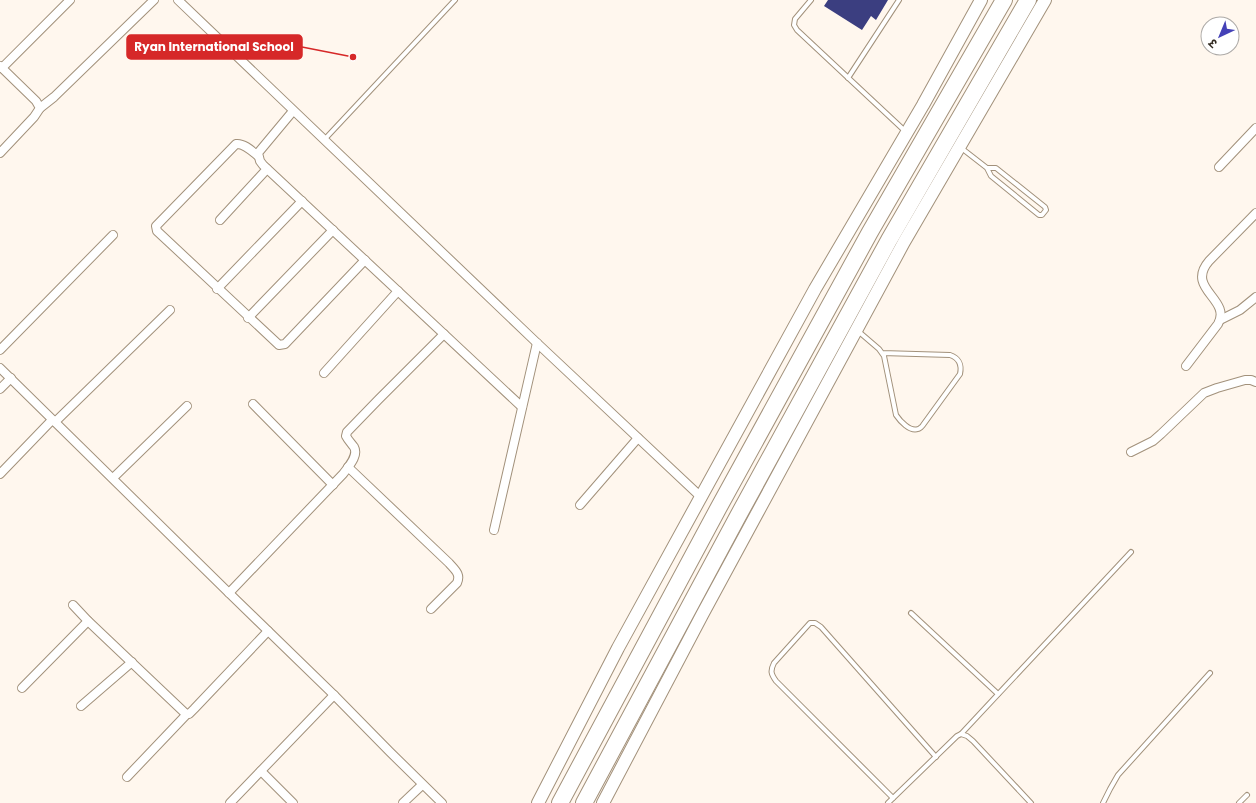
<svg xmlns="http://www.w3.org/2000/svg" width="1256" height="803" viewBox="0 0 1256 803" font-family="Poppins,'Noto Sans Devanagari',sans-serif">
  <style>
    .building { fill: #3b3e80 }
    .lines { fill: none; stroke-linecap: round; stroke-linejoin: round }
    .lane-casing { stroke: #a2917b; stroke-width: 6 }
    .street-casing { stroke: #a2917b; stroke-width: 10 }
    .secondary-casing { stroke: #a2917b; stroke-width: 14 }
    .highway-casing { stroke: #a2917b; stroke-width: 18 }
    .lane { stroke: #fff; stroke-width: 4 }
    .street { stroke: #fff; stroke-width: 8 }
    .secondary { stroke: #fff; stroke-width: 12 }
    .highway { stroke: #fff; stroke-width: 16 }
    .leader { fill: none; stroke: #d62828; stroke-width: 1.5 }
    .callout-dot { fill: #d62828; stroke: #fff; stroke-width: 1.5 }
    .callout { fill: #d62828; stroke: #d62828; stroke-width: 1.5 }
    .callout-label { font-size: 12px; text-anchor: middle; font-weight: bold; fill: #fff }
  </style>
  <rect width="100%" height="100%" fill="#fff7ee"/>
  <polygon class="building" points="828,0 888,0 876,20 871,16 862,30 824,6"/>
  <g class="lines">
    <g class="lane-casing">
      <g id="lane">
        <polyline points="811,0 795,19 794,25 797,30 905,131"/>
        <polyline points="848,78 899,0"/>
        <polyline points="324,140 455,0"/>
        <polyline points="960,147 987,168 991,176 1039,215 1042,215 1046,210 1045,207 996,168 987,168"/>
        <path d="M858,331L879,349L884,356L896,415C900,421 910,432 918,429C919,429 923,426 923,425L960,374C962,365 959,358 950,355L882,353"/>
        <polyline points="911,613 998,694"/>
        <polyline points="961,734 1131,552"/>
        <path d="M893,798L776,681C771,674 770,671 774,663L810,623H815L821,627L936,757"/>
        <polyline points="888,803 957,736 961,734 967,736 973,741 1031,803"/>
        <polyline points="1103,803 1110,789 1118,775 1210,673"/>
        <polyline points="1239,803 1247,795"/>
      </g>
    </g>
    <g class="street-casing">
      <g id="street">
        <polyline points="178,0 537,343 702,498"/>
        <polyline points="0,66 36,101 40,108 34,117 0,153"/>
        <polyline points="2,68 70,0"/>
        <polyline points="40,108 54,97 154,0"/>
        <polyline points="293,111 258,153 260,161 263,165 522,407"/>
        <path d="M258,156C252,151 244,143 236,144L158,224L156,226L157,231L279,345L285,344L365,260"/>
        <polyline points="1219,167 1256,128"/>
        <polyline points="220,220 267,169"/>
        <polyline points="217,289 302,201"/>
        <polyline points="248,318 333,230"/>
        <polyline points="1220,320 1240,310 1256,297"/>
        <polyline points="0,350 113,235"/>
        <path d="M1186,366L1218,324C1232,299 1185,289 1209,261L1256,213"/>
        <polyline points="0,368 229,593 334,695 390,752 442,803"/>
        <polyline points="324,373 398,291"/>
        <polyline points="0,389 11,378"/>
        <polyline points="253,404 333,485"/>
        <polyline points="55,422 170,310"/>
        <polyline points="1131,452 1153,441 1161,434 1204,393 1217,388 1245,380 1251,380 1256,382"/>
        <path d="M348,467L449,563C455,570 461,574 457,583L431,609"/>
        <polyline points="0,474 52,420"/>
        <polyline points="113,478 187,406"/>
        <polyline points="580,505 638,438"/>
        <polyline points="494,530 537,343"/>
        <path d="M229,593L343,474C348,467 359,456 354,447C351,443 348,440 346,436L347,432L378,400L444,334"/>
        <polyline points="73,605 88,621 186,714 189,714 194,709 268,631"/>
        <polyline points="22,688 88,621"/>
        <polyline points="81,706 132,662"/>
        <polyline points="261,771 293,803"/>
        <polyline points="127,777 187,714"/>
        <polyline points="230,803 334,695"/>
        <polyline points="403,803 422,785"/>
      </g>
    </g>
    <g class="secondary-casing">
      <g id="secondary">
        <polyline points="538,803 618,648 815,289 923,105 981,0"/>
        <polyline points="603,803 702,615 904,242 1045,0"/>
      </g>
    </g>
    <g class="highway-casing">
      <g id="highway">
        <polyline points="560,803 719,507 870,232 1004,0"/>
        <polyline points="584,803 738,516 889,240 1028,0"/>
      </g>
    </g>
    <use href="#lane" class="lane"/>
    <use href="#street" class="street"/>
    <use href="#secondary" class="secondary"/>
    <use href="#highway" class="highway"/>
  </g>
  <path class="leader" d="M353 57L302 47"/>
  <circle class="callout-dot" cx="353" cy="57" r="4"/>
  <rect class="callout" x="127" y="35" width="175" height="24" rx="4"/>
  <g class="callout-label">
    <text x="214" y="51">Ryan International School</text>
  </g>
  <g transform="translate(1220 36) rotate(224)"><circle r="19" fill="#ffffff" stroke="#adaaa7"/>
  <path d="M0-3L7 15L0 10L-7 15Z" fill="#4441b7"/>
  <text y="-6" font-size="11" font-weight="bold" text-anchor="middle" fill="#322b22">उ</text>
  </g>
</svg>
